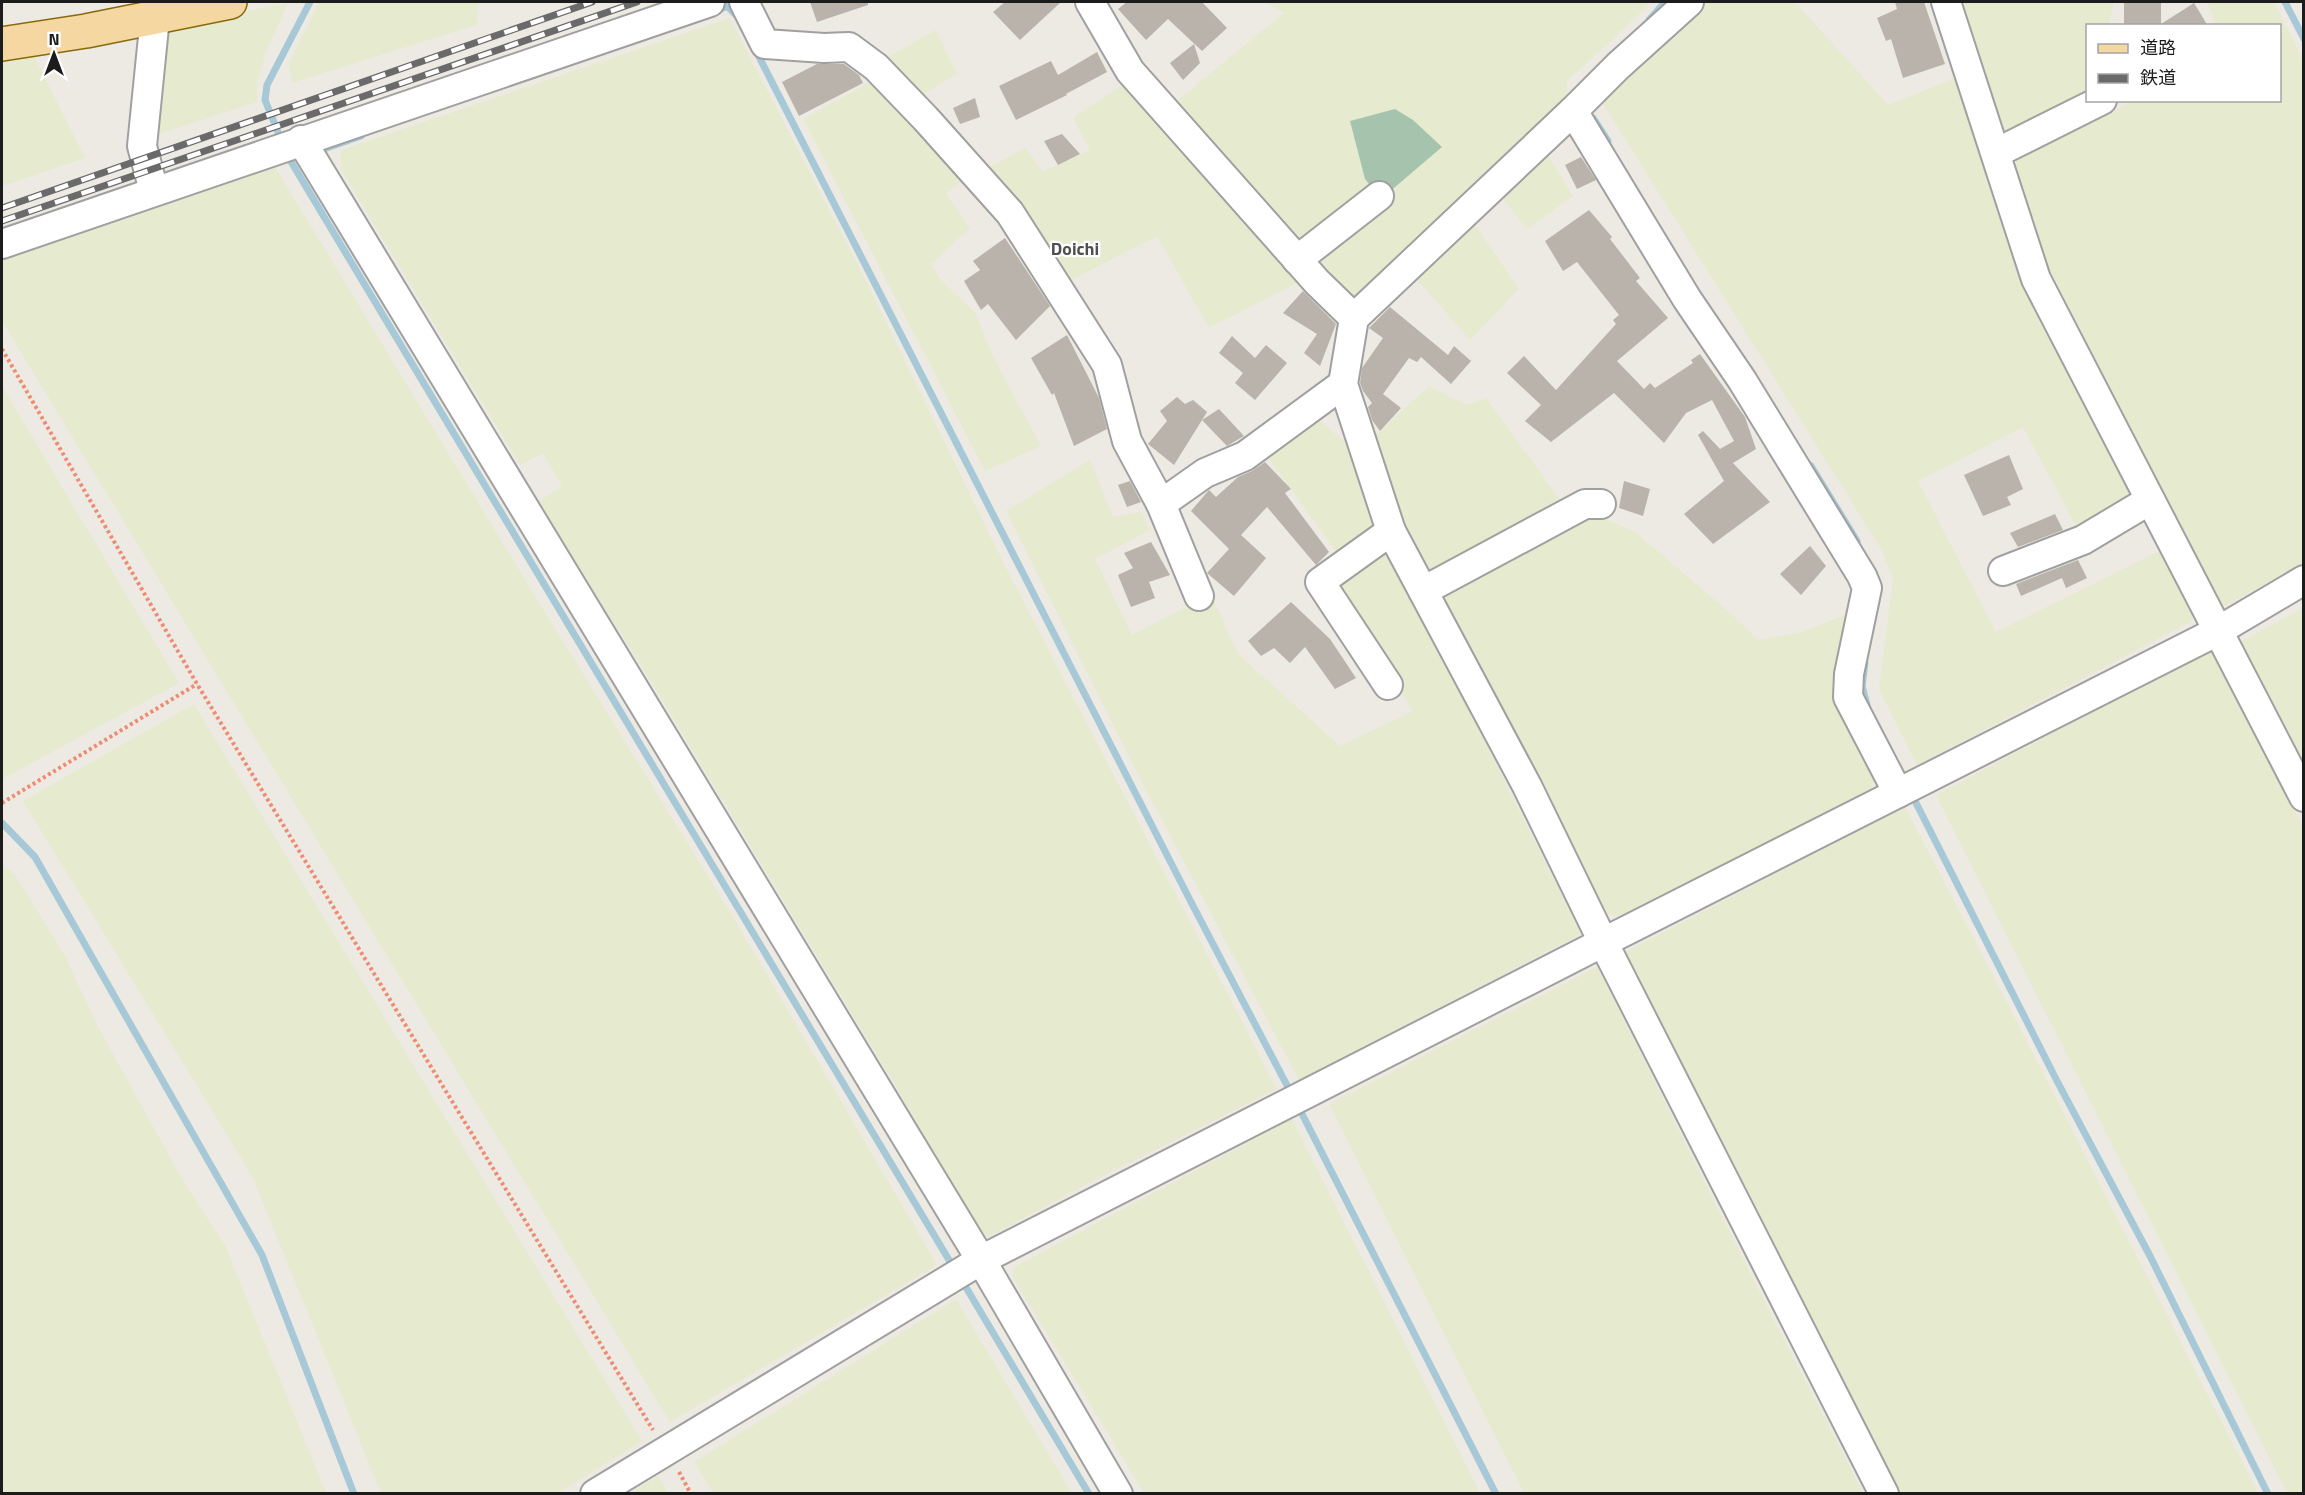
<svg xmlns="http://www.w3.org/2000/svg" width="2305" height="1495" viewBox="0 0 2305 1495" font-family="'Titillium Web','Noto Sans JP',sans-serif">
  <style>
    .farmland { fill: #e6eacf }
    .cemetery { fill: #a6c4ad }
    .lines { fill: none; stroke-linecap: round; stroke-linejoin: round }
    .stream { stroke: #a6c8d7; stroke-width: 7 }
    .building { fill: #b9b3ac }
    .minor-casing { stroke: #a0a0a0; stroke-width: 32 }
    .major-casing { stroke: #886a0c; stroke-width: 36 }
    .path { stroke: #ee8b73; stroke-width: 4; stroke-dasharray: 3 3; stroke-linecap: butt }
    .minor { stroke: #fff; stroke-width: 28 }
    .major { stroke: #f4d7a1; stroke-width: 33 }
    .rail-casing { stroke: #6a6a6a; stroke-width: 7 }
    .rail { stroke: #fff; stroke-width: 4.5; stroke-dasharray: 14; stroke-linecap: butt }
    .labels { text-anchor: middle; dominant-baseline: central; stroke-width: 4.5; stroke-linejoin: round; paint-order: stroke }
    .neighbourhood-label { font-size: 18px; font-weight: bold; fill: #4f4f4f; stroke: #fff }
  </style>
  <rect width="100%" height="100%" fill="#edeae3"/>
  <g class="farmland">
    <polygon points="319,2 478,2 479,3 476,25 292,83 289,63"/>
    <polygon points="1265,2 1648,2 1647,7 1567,81 1568,99 1355,300 1177,101 1284,13"/>
    <polygon points="1706,2 1795,2 1888,105 1958,77 2135,495 2076,526 2023,427 1918,481 1996,632 2160,551 2194,611 2190,622 1917,765 1879,689 1893,579 1881,549 1602,102"/>
    <polygon points="1955,2 2114,2 2109,25 2088,26 2087,91 2002,134"/>
    <polygon points="2207,2 2274,2 2303,60 2303,562 2221,608 2043,256 2010,161 2133,101 2280,100 2280,26 2216,25"/>
    <polygon points="288,3 267,50 257,82 257,102 150,137 163,27"/>
    <polygon points="730,18 867,283 1003,562 1277,1089 1095,1180 988,1237 972,1219 892,1080 653,685 538,502 562,486 543,453 520,465 340,168 341,150"/>
    <polygon points="936,30 957,74 917,98 883,60"/>
    <polygon points="32,52 85,158 2,186 2,57"/>
    <polygon points="874,80 965,178 946,194 970,228 931,264 940,279 975,313 995,360 1041,446 985,471 803,119"/>
    <polygon points="1125,83 1303,280 1209,328 1157,236 1069,281 1023,207 987,169 1025,148 1043,172 1090,150 1073,118"/>
    <polygon points="1545,150 1573,196 1527,229 1500,195"/>
    <polygon points="275,167 533,593 729,910 937,1265 670,1422 2,321 2,260"/>
    <polygon points="1473,222 1519,289 1470,340 1415,277"/>
    <polygon points="2,386 179,683 2,779"/>
    <polygon points="1429,386 1467,405 1486,398 1560,500 1427,574 1394,512 1369,441"/>
    <polygon points="1314,415 1350,447 1379,528 1340,557 1266,455"/>
    <polygon points="1090,460 1113,517 1141,512 1150,530 1095,559 1132,635 1211,594 1238,654 1340,746 1413,711 1335,585 1387,546 1581,934 1299,1080 1146,790 1006,511"/>
    <polygon points="1588,512 1634,531 1729,612 1758,640 1799,633 1847,614 1835,673 1839,699 1875,777 1870,790 1618,916 1605,914 1438,595"/>
    <polygon points="2303,608 2303,775 2238,643"/>
    <polygon points="2211,649 2303,827 2303,1493 2287,1493 1936,795"/>
    <polygon points="194,704 642,1441 558,1493 381,1493 252,1176 23,801"/>
    <polygon points="1905,807 1999,987 2258,1493 1899,1493 1625,952"/>
    <polygon points="2,864 15,875 64,954 97,1025 182,1179 226,1247 326,1493 2,1493"/>
    <polygon points="1597,967 1775,1322 1863,1493 1524,1493 1329,1104"/>
    <polygon points="1292,1119 1480,1493 1481,1493 1144,1493 1012,1276 1014,1267"/>
    <polygon points="956,1299 1072,1493 713,1493 694,1462"/>
    <polygon points="658,1476 668,1493 631,1493"/>
  </g>
  <polygon class="cemetery" points="1395,109 1413,120 1442,147 1381,199 1365,179 1350,121"/>
  <g class="lines">
    <g class="stream">
      <polyline points="2285,2 2304,39"/>
      <polyline points="714,12 727,6 739,18"/>
      <polyline points="1649,20 1665,2"/>
      <polyline points="755,49 1191,902 1291,1093"/>
      <polyline points="1593,118 1608,141"/>
      <polyline points="282,142 265,100 267,85 310,2"/>
      <polyline points="318,151 361,136"/>
      <polyline points="287,155 955,1270"/>
      <polyline points="1811,466 1857,541"/>
      <polyline points="1865,663 1862,686 1867,705"/>
      <polyline points="1911,793 2057,1081 2150,1256 2268,1494"/>
      <polyline points="2,823 35,857 262,1255 354,1494"/>
      <polyline points="1298,1106 1496,1494"/>
      <polyline points="961,1279 1089,1494"/>
    </g>
  </g>
  <g class="building">
    <polygon points="810,2 868,2 868,5 817,22"/>
    <polygon points="1005,2 1061,2 1020,40 993,12"/>
    <polygon points="1127,2 1202,2 1227,28 1202,51 1168,19 1146,40 1118,9"/>
    <polygon points="1895,2 1924,2 1945,64 1903,78 1891,39 1886,41 1877,18 1897,9"/>
    <polygon points="2124,2 2161,2 2161,24 2194,3 2208,26 2124,26"/>
    <polygon points="1194,44 1200,63 1183,80 1170,63"/>
    <polygon points="1097,52 1107,72 1066,94 1067,95 1016,120 999,86 1051,61 1058,75"/>
    <polygon points="817,64 844,64 859,75 863,83 799,116 782,82"/>
    <polygon points="975,98 980,117 960,124 953,108"/>
    <polygon points="1062,134 1080,154 1058,165 1044,141"/>
    <polygon points="1581,157 1596,180 1577,189 1565,165"/>
    <polygon points="1589,210 1612,237 1610,239 1640,278 1636,281 1668,318 1617,361 1644,389 1650,383 1655,388 1693,363 1691,360 1700,354 1745,417 1756,449 1733,463 1770,502 1713,544 1684,514 1724,481 1698,435 1703,431 1720,449 1734,441 1712,400 1686,413 1664,443 1614,393 1551,442 1525,421 1541,405 1507,373 1524,356 1556,390 1616,324 1613,320 1619,315 1577,262 1563,271 1545,241"/>
    <polygon points="1005,238 1050,306 1016,340 988,304 981,310 964,281 980,270 973,261"/>
    <polygon points="1303,291 1336,324 1320,366 1304,353 1317,334 1283,313"/>
    <polygon points="1390,307 1448,355 1454,346 1471,361 1451,384 1421,357 1417,362 1409,358 1383,394 1401,408 1380,431 1372,420 1368,407 1372,403 1363,391 1360,383 1362,368 1383,338 1369,328"/>
    <polygon points="1067,335 1099,398 1107,429 1074,446 1054,393 1052,395 1031,358"/>
    <polygon points="1232,336 1255,358 1266,345 1287,363 1255,400 1235,383 1243,373 1219,353"/>
    <polygon points="1177,397 1185,404 1193,400 1207,412 1174,465 1148,444 1167,421 1160,411"/>
    <polygon points="1219,409 1244,436 1227,446 1202,420"/>
    <polygon points="2009,455 2023,489 2007,497 2011,505 1983,516 1964,475"/>
    <polygon points="1265,462 1291,489 1285,493 1329,552 1316,565 1267,507 1241,535 1266,558 1234,596 1207,573 1229,549 1191,511 1209,490 1216,497 1238,477 1252,471"/>
    <polygon points="1130,481 1141,502 1127,507 1118,485"/>
    <polygon points="1624,481 1650,489 1643,516 1619,508"/>
    <polygon points="2055,514 2063,530 2018,547 2010,533"/>
    <polygon points="1151,542 1170,575 1149,582 1155,598 1131,607 1118,575 1133,568 1124,553"/>
    <polygon points="1810,546 1826,566 1801,595 1780,574"/>
    <polygon points="2078,560 2087,578 2066,588 2062,578 2021,596 2016,584"/>
    <polygon points="1291,602 1330,639 1356,678 1335,689 1305,647 1290,663 1274,648 1261,656 1248,641"/>
  </g>
  <g class="lines">
    <g class="minor-casing">
      <g id="minor">
        <polyline points="744,2 765,44 824,48 849,47 876,67 926,119 1010,213 1107,365 1127,441 1161,504 1205,473 1245,456 1343,384"/>
        <polyline points="1090,2 1130,71 1317,282 1354,318"/>
        <polyline points="1689,2 1618,66 1573,111 1354,318 1343,384 1391,531 1527,786 1603,942 1884,1494"/>
        <polyline points="1946,2 2036,279 2304,797"/>
        <polyline points="1573,111 1687,299 1742,380 1862,576 1867,588 1849,674 1848,697 1898,793"/>
        <polyline points="301,140 981,1260 1118,1494"/>
        <polyline points="1996,153 2102,100"/>
        <polyline points="154,191 142,146 155,17"/>
        <polyline points="2,244 710,2"/>
        <polyline points="1297,260 1379,196"/>
        <polyline points="1161,504 1199,596"/>
        <polyline points="2003,571 2083,540 2150,500"/>
        <polyline points="1423,591 1585,504 1601,504"/>
        <polyline points="1388,685 1320,582 1391,531"/>
        <polyline points="595,1494 981,1260 1586,951 2218,631 2304,580"/>
      </g>
    </g>
    <g class="major-casing">
      <polyline id="major" points="2,44 86,31 230,2"/>
    </g>
    <g class="path">
      <polyline points="2,349 197,684 653,1430"/>
      <polyline points="2,803 197,684"/>
      <polyline points="679,1472 691,1494"/>
    </g>
    <use href="#minor" class="minor"/>
    <use href="#major" class="major"/>
    <g class="rail-casing">
      <g id="rail">
        <polyline points="2,208 592,2"/>
        <polyline points="2,221 637,2"/>
      </g>
    </g>
    <use href="#rail" class="rail"/>
  </g>
  <g class="labels">
    <g class="neighbourhood-label">
      <text x="1075" y="248">Doichi</text>
    </g>
  </g>
  <rect width="2305" height="1495" fill="none" stroke="#1c1c1c" stroke-width="6"/>
  <rect x="2086" y="24" width="195" height="78" fill="#ffffff" stroke="#a4a4a4" stroke-width="1.5"/>
  <rect x="2098" y="44" width="30" height="9" fill="#f4d7a1" stroke="#a4a4a4" stroke-width="1.5"/>
  <text x="2140" y="54" font-size="18" fill="#1c1c1c">道路</text>
  <rect x="2098" y="74" width="30" height="9" fill="#6a6a6a" stroke="#a4a4a4" stroke-width="1.5"/>
  <text x="2140" y="84" font-size="18" fill="#1c1c1c">鉄道</text>
  <g transform="translate(54 54)" stroke="#ffffff" stroke-width="4.5" paint-order="stroke">
  <path d="M0-4.5L10 22L0 15L-10 22Z" fill="#1c1c1c"/>
  <text y="-9" font-size="16" font-weight="bold" text-anchor="middle" fill="#1c1c1c">N</text>
  </g>
</svg>
